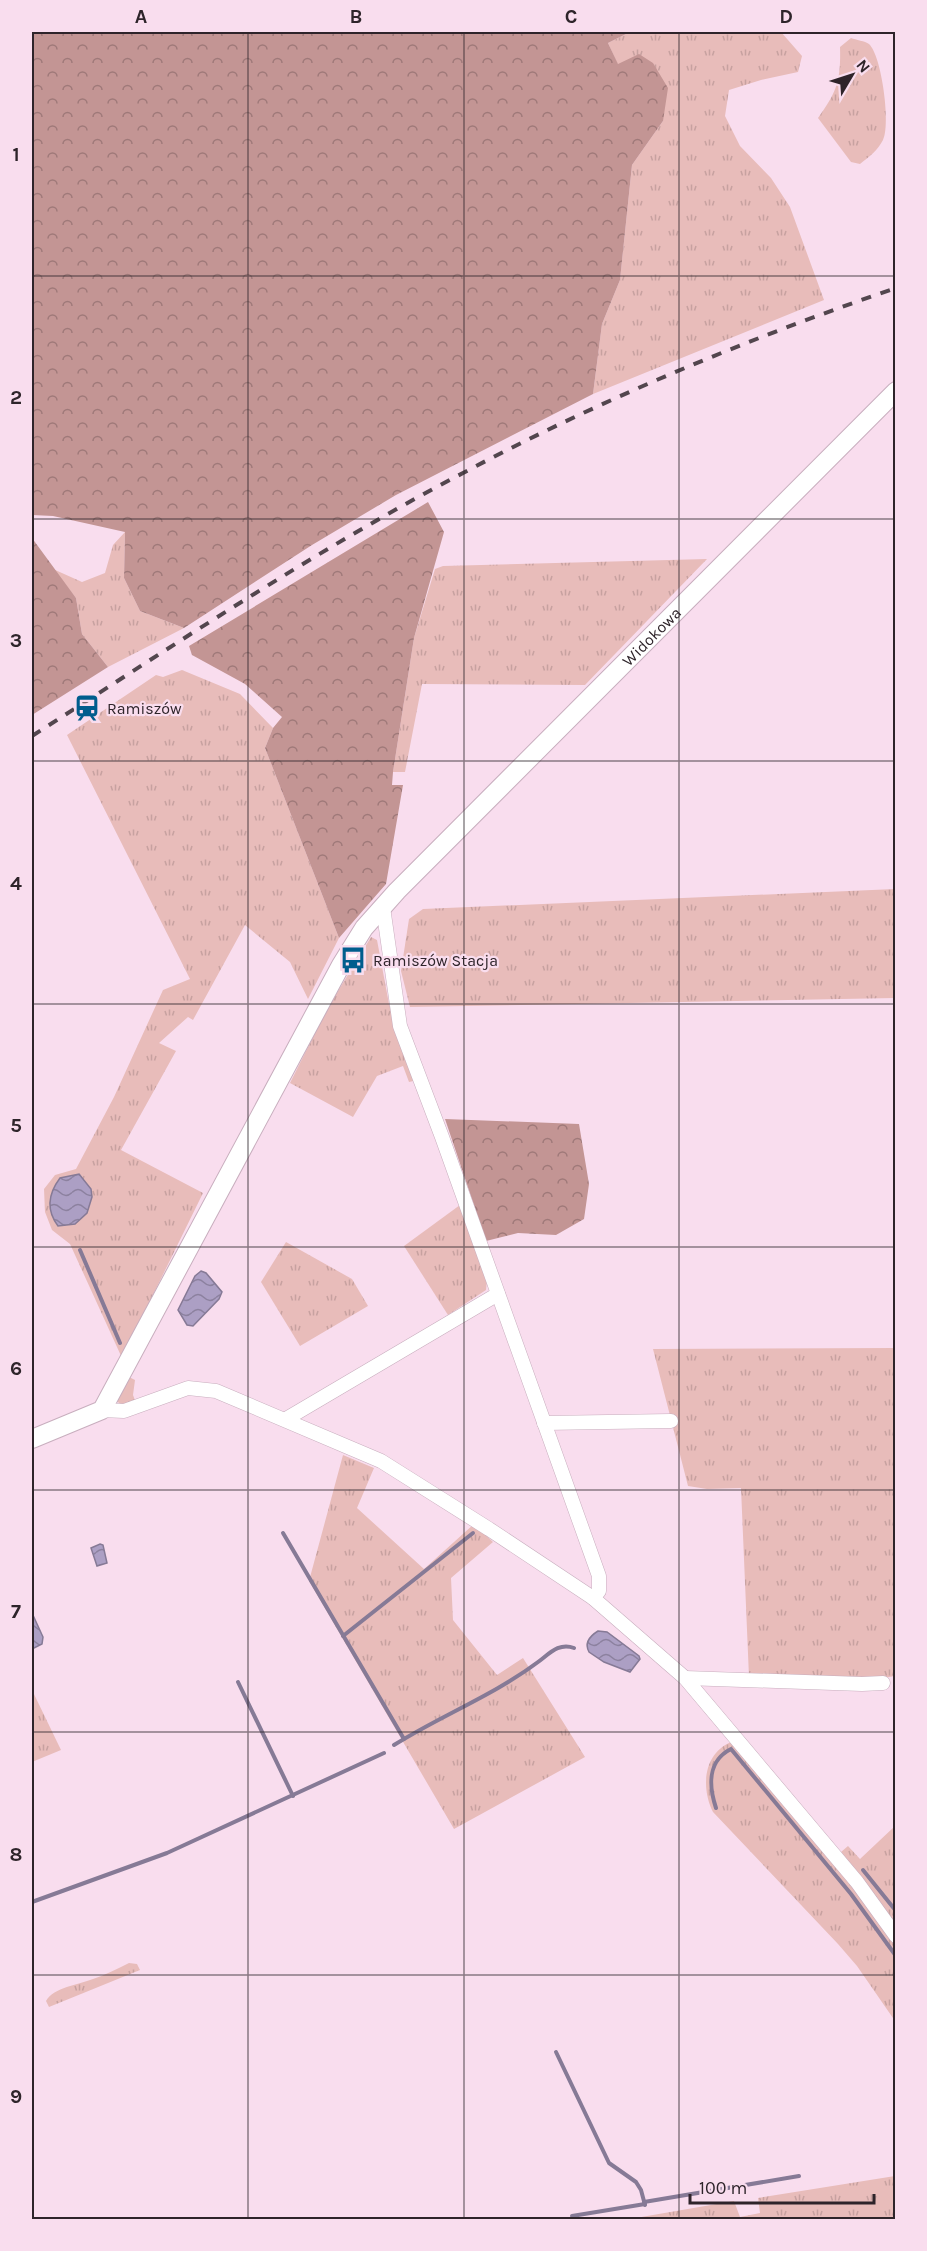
<svg xmlns="http://www.w3.org/2000/svg" width="927" height="2251" viewBox="0 0 927 2251" font-family="Karla,sans-serif">
  <style>
    .grass { fill: url(#grass-tufts) }
    .forest { fill: url(#forest-crowns) }
    .water { fill: url(#water-waves); stroke: #867a96; stroke-width: 1.5 }
    .lines { fill: none; stroke-linecap: round; stroke-linejoin: round }
    .stream { stroke: #867a96; stroke-width: 4 }
    .minor-casing { stroke: #c8aebe; stroke-width: 15 }
    .tertiary-casing { stroke: #c8aebe; stroke-width: 20 }
    .minor { stroke: #fff; stroke-width: 14 }
    .tertiary { stroke: #fff; stroke-width: 18 }
    .rail { stroke: #53464e; stroke-width: 4; stroke-dasharray: 10 10; stroke-linecap: butt }
    .grid { fill: none; stroke: #2e242a; stroke-width: 1.5; stroke-opacity: 0.55 }
    .labels { text-anchor: middle; dominant-baseline: central; stroke-width: 4.5; stroke-linejoin: round; paint-order: stroke }
    .street-label { font-size: 16px; fill: #2e242a; stroke: #f9ddee }
    .poi-label { font-size: 16px; fill: #2e242a; stroke: #f9ddee; text-anchor: start }
    .neatline { fill: none; stroke: #2e242a; stroke-width: 2 }
    .grid-label { font-size: 20px; text-anchor: middle; font-weight: bold; fill: #2e242a }
  </style>
  <defs>
    <pattern id="grass-tufts" width="24" height="20" patternUnits="userSpaceOnUse" patternTransform="scale(1.5)"><rect width="24" height="20" fill="#e8bcba"/><path d="M3 7l-1-3M5 7V3M7 7l1-3M15 17l-1-3M17 17v-4M19 17l1-3" fill="none" stroke="#c7a1a0"/></pattern>
    <pattern id="forest-crowns" width="20" height="18" patternUnits="userSpaceOnUse" patternTransform="scale(1.5)"><rect width="20" height="18" fill="#c39594"/><path d="M2 6a3 3 0 1 1 6 0M12 15a3 3 0 1 1 6 0" fill="none" stroke="#9f7979"/></pattern>
    <pattern id="water-waves" width="16" height="10" patternUnits="userSpaceOnUse" patternTransform="scale(1.5)"><rect width="16" height="10" fill="#ac9fc4"/><path d="M0 5q4-4 8 0t8 0" fill="none" stroke="#8c819f"/></pattern>
  </defs>
  <rect width="100%" height="100%" fill="#f9ddee"/>
  <g class="grass">
    <polygon points="630,32 781,32 802,56 798,72 761,80 729,90 725,116 740,146 771,178 790,207 824,300 593,394 602,324 620,280 632,165 663,121 618,65 608,43"/>
    <path d="M851,38C856,40 865,41 869,44C882,56 891,126 883,140C878,150 869,157 860,164L851,162L818,118C837,92 841,80 840,47Z"/>
    <polygon points="125,532 124,578 140,611 184,628 108,667 82,634 76,598 53,569 82,582 105,573 113,545"/>
    <polygon points="707,559 585,685 422,684 405,772 393,772 414,638 435,569 443,566"/>
    <polygon points="182,670 240,694 273,728 265,748 339,938 308,999 290,962 245,925 193,1020 188,1017 159,1043 176,1051 121,1150 203,1193 122,1358 70,1244 52,1230 45,1212 44,1189 55,1175 76,1169 114,1097 163,990 190,979 67,735 156,675 163,677"/>
    <polygon points="895,889 895,998 410,1007 401,971 409,919 423,909"/>
    <polygon points="371,937 377,940 389,1004 418,1080 409,1082 403,1066 377,1076 353,1117 290,1083 327,1009"/>
    <polygon points="460,1205 487,1280 486,1290 448,1315 404,1246"/>
    <polygon points="286,1242 352,1279 368,1306 300,1346 261,1282"/>
    <polygon points="895,1348 895,1676 866,1681 749,1677 741,1488 707,1489 688,1486 653,1349"/>
    <polygon points="127,1376 135,1380 133,1395 136,1403 121,1405 115,1399"/>
    <polygon points="343,1455 374,1468 357,1508 424,1569 474,1524 493,1542 451,1578 453,1620 497,1675 523,1658 585,1757 454,1829 309,1581"/>
    <polygon points="32,1690 61,1750 32,1762"/>
    <path d="M731,1742L837,1865L895,1945V2021L857,1966L838,1944L713,1812C701,1788 703,1754 731,1742Z"/>
    <polygon points="895,1826 895,1924 841,1852 848,1846 860,1859"/>
    <path d="M129,1963L137,1964L140,1970L49,2007L46,2001C54,1987 78,1985 93,1979C105,1975 117,1969 129,1963Z"/>
    <polygon points="895,2176 895,2219 624,2220 734,2201 740,2217 760,2213 758,2198"/>
  </g>
  <g class="forest">
    <polygon points="32,32 630,32 608,43 618,64 639,54 653,63 668,88 663,121 632,165 620,280 602,324 593,394 396,495 312,545 184,628 140,611 124,578 125,532 53,516 32,515"/>
    <polygon points="428,502 444,532 414,638 393,772 392,785 403,785 386,884 339,938 265,748 273,728 282,717 245,684 192,655 189,646"/>
    <polygon points="32,538 76,598 82,634 108,667 32,715"/>
    <polygon points="445,1119 579,1124 589,1184 584,1219 556,1235 518,1233 486,1241"/>
  </g>
  <g class="water">
    <path d="M79,1174L91,1189L92,1197L87,1213L75,1224L58,1226C46,1210 48,1194 60,1178Z"/>
    <polygon points="201,1271 206,1273 222,1292 219,1299 193,1326 187,1325 178,1310 195,1276"/>
    <polygon points="100,1544 103,1545 107,1563 97,1566 91,1548"/>
    <polygon points="32,1613 43,1637 42,1644 32,1649"/>
    <path d="M598,1631L607,1632L639,1656L640,1659L630,1672L604,1662L589,1652C584,1643 590,1636 598,1631Z"/>
  </g>
  <g class="lines">
    <g class="stream">
      <polyline points="80,1250 120,1343"/>
      <polyline points="283,1533 404,1739"/>
      <polyline points="343,1636 473,1533"/>
      <polyline points="238,1682 293,1796"/>
      <path d="M394,1745C440,1716 494,1695 538,1662C549,1654 559,1642 574,1648"/>
      <path d="M716,1808C709,1787 707,1761 731,1749L851,1894L896,1956"/>
      <polyline points="863,1870 896,1911"/>
      <polyline points="32,1902 167,1853 384,1753"/>
      <polyline points="556,2052 609,2163 636,2182 641,2190 645,2205"/>
      <polyline points="644,2202 799,2176"/>
      <polyline points="572,2216 645,2204"/>
      <polyline points="550,2220 550,2219"/>
    </g>
    <g class="minor-casing">
      <g id="minor">
        <polyline points="383,907 400,1026 442,1137 599,1576 599,1591 593,1598"/>
        <polyline points="102,1410 124,1411 188,1388 216,1391 381,1461 489,1529 593,1598 685,1678 857,1882 896,1936"/>
        <polyline points="286,1419 498,1294"/>
        <polyline points="544,1423 671,1421"/>
        <polyline points="685,1678 862,1684 883,1683"/>
      </g>
    </g>
    <g class="tertiary-casing">
      <g id="tertiary">
        <path id="s1" d="M32,1439L102,1410L341,965L364,928L397,891L896,391"/>
      </g>
    </g>
    <use href="#minor" class="minor"/>
    <use href="#tertiary" class="tertiary"/>
    <path class="rail" d="M32,736C173,646 314,551 463,473C602,399 747,339 896,288"/>
  </g>
  <path class="grid" d="M248,32V2220M464,32V2220M679,32V2220M32,276H896M32,519H896M32,761H896M32,1004H896M32,1247H896M32,1490H896M32,1732H896M32,1975H896"/>
  <defs>
    <g id="station-bare" transform="scale(2.07)"><path d="M-3-6H3Q5-6 5-4V2Q5 4 3 4L4.5 6H3L1.5 4h-3L-3 6H-4.5L-3 4Q-5 4-5 2V-4Q-5-6-3-6ZM-3.5-4v3h7v-3ZM-3.5 1v1.5H-2V1ZM2 1v1.5H3.5V1Z" fill="#005d8d" stroke="#f9ddee" stroke-width="2.5" paint-order="stroke"/></g>
    <g id="bus-bare" transform="scale(2.07)"><path d="M-5-6H5V4H4V6H2V4H-2V6H-4V4H-5ZM-3.5-4V0h7V-4ZM-3.5 1.2v1.5H-2V1.2ZM2 1.2v1.5H3.5V1.2Z" fill="#005d8d" stroke="#f9ddee" stroke-width="2.5" paint-order="stroke"/></g>
  </defs>
  <g fill-rule="evenodd">
    <use href="#station-bare" x="87" y="708"/>
    <use href="#bus-bare" x="353" y="960"/>
  </g>
  <g class="labels">
    <g class="street-label">
      <text stroke="none"><textPath href="#s1" startOffset="1034">Widokowa</textPath></text>
    </g>
    <g class="poi-label">
      <text x="107" y="708">Ramiszów</text>
      <text x="373" y="960">Ramiszów Stacja</text>
    </g>
  </g>
  <rect width="927" height="2251" fill="none" stroke="#f9ddee" stroke-width="66"/>
  <g transform="translate(852 75) rotate(51)" stroke="#f9ddee" stroke-width="4.5" paint-order="stroke">
  <path d="M0-4.5L10 22L0 15L-10 22Z" fill="#2e242a"/>
  <text y="-9" font-size="16" font-weight="bold" text-anchor="middle" fill="#2e242a">N</text>
  </g>
  <path d="M690 2194v9h184v-9" fill="none" stroke="#2e242a" stroke-width="3"/>
  <text x="699" y="2194" font-size="18" fill="#2e242a" stroke="#f9ddee" stroke-width="4.5" paint-order="stroke">100 m</text>
  <rect x="33" y="33" width="861" height="2185" class="neatline"/>
  <g class="grid-label">
    <text x="141" y="23">A</text>
    <text x="356" y="23">B</text>
    <text x="571" y="23">C</text>
    <text x="786" y="23">D</text>
    <text x="16" y="161">1</text>
    <text x="16" y="404">2</text>
    <text x="16" y="647">3</text>
    <text x="16" y="890">4</text>
    <text x="16" y="1132">5</text>
    <text x="16" y="1375">6</text>
    <text x="16" y="1618">7</text>
    <text x="16" y="1861">8</text>
    <text x="16" y="2103">9</text>
  </g>
</svg>
